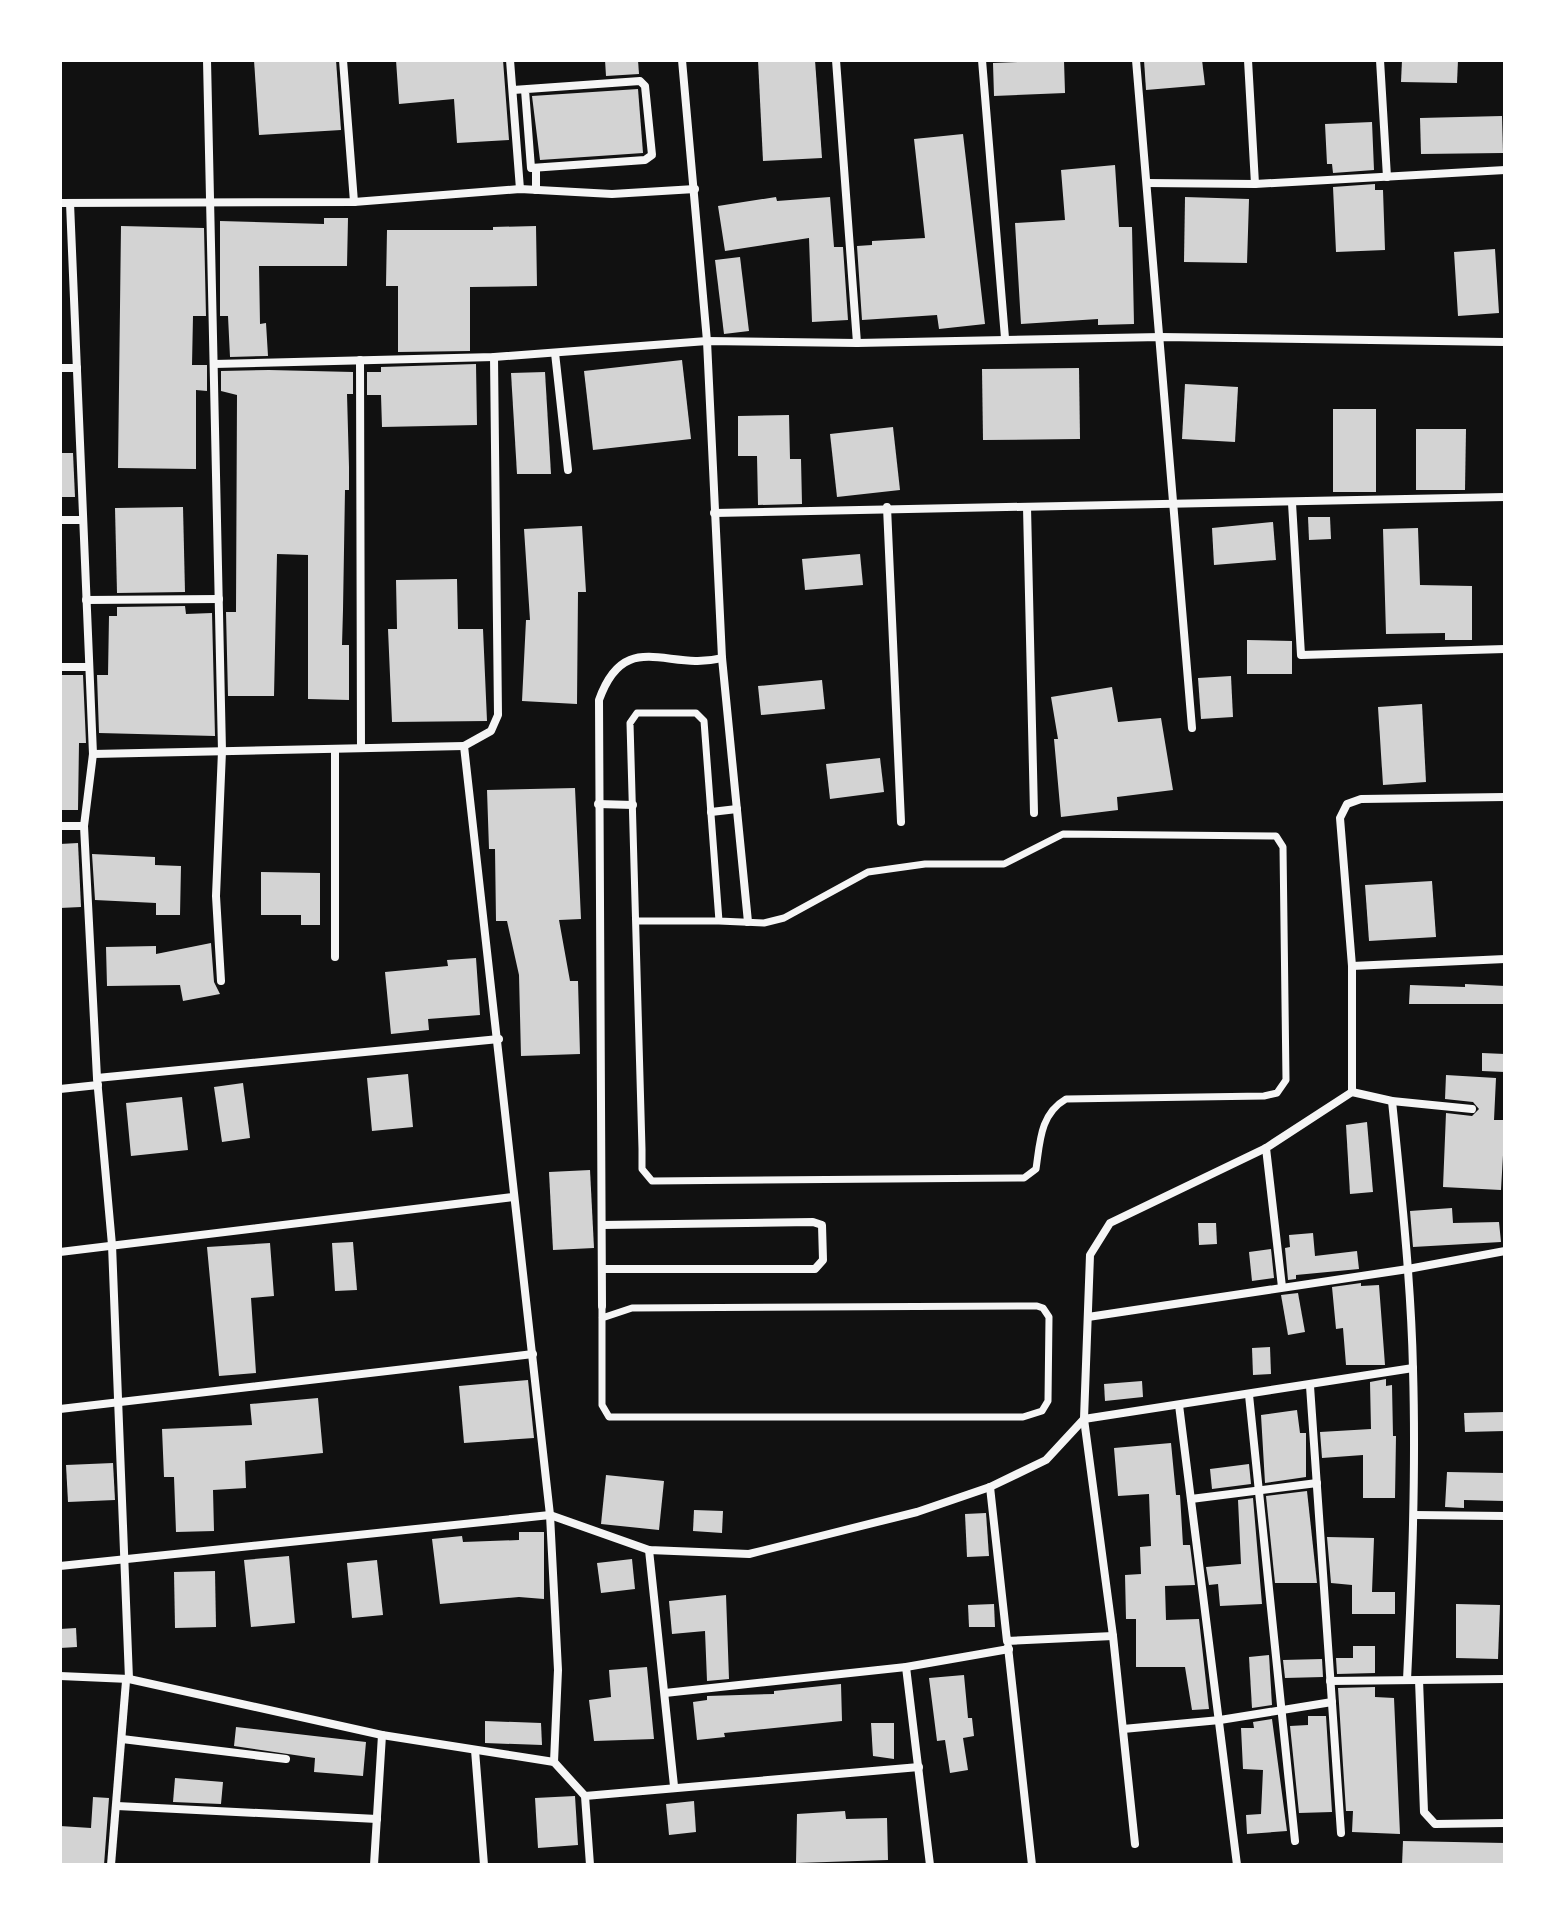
<svg xmlns="http://www.w3.org/2000/svg" width="1565" height="1925" viewBox="0 0 1565 1925" font-family="'Zilla Slab',serif">
  <style>
    .building { fill: #d3d3d3 }
    .lines { fill: none; stroke-linecap: round; stroke-linejoin: round }
    .pedestrian { stroke: #f5f5f5; stroke-width: 7 }
    .minor { stroke: #f5f5f5; stroke-width: 8 }
  </style>
  <rect width="100%" height="100%" fill="#111"/>
  <g class="building">
    <polygon points="254,60 336,60 341,130 259,135"/>
    <polygon points="396,60 503,60 509,140 457,143 454,99 399,104"/>
    <polygon points="605,60 638,60 639,74 606,76"/>
    <polygon points="758,60 815,60 822,158 763,161"/>
    <polygon points="1064,60 1065,93 994,96 993,63"/>
    <polygon points="1144,60 1202,60 1205,85 1146,90"/>
    <polygon points="1402,60 1458,60 1457,83 1401,82"/>
    <polygon points="638,89 643,153 540,160 532,96"/>
    <polygon points="1502,116 1503,153 1421,154 1420,118"/>
    <polygon points="1372,122 1374,170 1333,173 1332,164 1327,164 1325,124"/>
    <polygon points="963,134 985,324 939,329 937,315 862,320 857,246 872,245 872,241 925,238 914,139"/>
    <polygon points="1115,165 1119,227 1132,227 1134,324 1098,325 1098,319 1021,324 1015,223 1065,220 1061,170"/>
    <polygon points="1375,184 1375,190 1383,190 1385,250 1336,252 1333,187"/>
    <polygon points="776,197 777,201 830,197 834,247 843,247 848,320 812,322 809,238 725,251 718,206"/>
    <polygon points="1185,197 1249,199 1247,263 1184,262"/>
    <polygon points="324,218 348,218 347,266 259,266 260,324 266,323 268,356 230,357 228,316 220,316 220,221 324,224"/>
    <polygon points="121,226 204,228 206,316 193,316 192,365 207,365 207,391 196,390 196,469 118,468"/>
    <polygon points="536,226 537,286 470,287 470,351 398,352 398,286 386,286 387,230 493,230 493,227"/>
    <polygon points="1495,249 1499,313 1458,316 1454,252"/>
    <polygon points="740,257 749,331 724,334 715,260"/>
    <polygon points="682,360 691,439 593,450 584,371"/>
    <polygon points="476,364 477,425 382,427 381,395 367,395 367,372 381,372 381,367"/>
    <polygon points="1079,368 1080,439 983,440 982,369"/>
    <polygon points="269,370 353,372 353,394 347,394 349,467 349,490 345,490 343,610 342,645 349,645 349,700 308,699 308,555 277,554 274,696 228,696 226,612 236,612 237,395 221,391 221,371"/>
    <polygon points="545,372 551,474 517,474 511,373"/>
    <polygon points="1185,384 1238,387 1235,442 1182,439"/>
    <rect x="1333" y="409" width="43" height="83"/>
    <polygon points="789,415 790,459 801,459 802,504 758,505 757,456 738,456 738,416"/>
    <polygon points="893,427 900,490 837,497 830,434"/>
    <polygon points="1416,429 1466,429 1465,490 1416,490"/>
    <polygon points="60,453 73,453 75,497 60,497"/>
    <polygon points="183,507 185,592 117,593 115,508"/>
    <polygon points="1308,517 1330,517 1331,539 1309,540"/>
    <polygon points="1273,522 1276,560 1214,565 1212,528"/>
    <polygon points="582,526 586,592 578,592 577,704 522,701 526,620 530,620 524,529"/>
    <polygon points="1418,528 1420,585 1472,586 1472,640 1445,640 1445,633 1386,634 1383,529"/>
    <polygon points="860,554 863,585 805,590 802,559"/>
    <polygon points="457,579 458,629 483,629 487,721 392,722 388,629 397,629 396,580"/>
    <polygon points="185,606 186,614 212,613 215,736 99,733 97,675 108,675 109,616 117,616 117,607"/>
    <polygon points="1247,640 1292,641 1292,674 1247,674"/>
    <polygon points="61,675 83,675 86,743 79,743 78,810 60,810"/>
    <polygon points="1231,676 1233,717 1201,719 1198,678"/>
    <polygon points="822,680 825,709 761,715 758,686"/>
    <polygon points="1112,687 1118,722 1161,718 1173,790 1117,797 1118,810 1061,817 1054,739 1058,739 1051,697"/>
    <polygon points="1422,704 1426,782 1383,785 1378,707"/>
    <polygon points="880,758 884,792 830,799 826,764"/>
    <polygon points="575,788 581,919 559,920 570,981 578,981 580,1054 521,1056 519,975 507,921 496,921 495,849 489,849 487,790"/>
    <polygon points="78,843 81,907 60,908 60,844"/>
    <polygon points="92,854 155,857 155,865 181,866 180,915 156,915 156,903 95,900"/>
    <polygon points="261,872 320,873 320,925 301,925 301,915 261,915"/>
    <polygon points="1432,881 1436,937 1369,941 1365,885"/>
    <polygon points="211,943 214,982 220,994 183,1001 180,985 107,986 106,947 156,946 156,954"/>
    <polygon points="476,958 480,1015 428,1019 429,1030 391,1034 385,972 448,966 447,960"/>
    <polygon points="1465,984 1505,986 1505,1004 1409,1004 1410,985 1465,987"/>
    <polygon points="1482,1053 1505,1054 1505,1072 1482,1071"/>
    <polygon points="408,1074 413,1127 372,1131 367,1078"/>
    <polygon points="1446,1075 1496,1078 1494,1120 1505,1120 1501,1190 1443,1187 1446,1113 1472,1116 1479,1109 1473,1102 1445,1099"/>
    <polygon points="243,1083 250,1138 222,1142 214,1087"/>
    <polygon points="182,1097 188,1150 131,1156 126,1103"/>
    <polygon points="1367,1122 1373,1192 1350,1194 1346,1125"/>
    <polygon points="590,1170 594,1248 553,1250 549,1172"/>
    <polygon points="1452,1208 1453,1223 1499,1222 1501,1242 1413,1247 1410,1211"/>
    <polygon points="1198,1223 1216,1223 1217,1244 1199,1245"/>
    <polygon points="1313,1233 1315,1256 1357,1251 1359,1269 1296,1275 1296,1279 1288,1280 1285,1248 1290,1247 1289,1235"/>
    <polygon points="353,1242 357,1290 335,1291 332,1243"/>
    <polygon points="270,1243 274,1296 251,1298 256,1373 219,1376 207,1247"/>
    <polygon points="1271,1249 1274,1278 1252,1281 1249,1252"/>
    <polygon points="1361,1283 1361,1286 1379,1285 1385,1365 1346,1365 1343,1328 1336,1329 1332,1287"/>
    <polygon points="1298,1293 1305,1332 1288,1335 1281,1295"/>
    <polygon points="1270,1347 1271,1374 1253,1375 1252,1348"/>
    <polygon points="1386,1379 1386,1386 1392,1385 1393,1436 1396,1436 1395,1498 1363,1498 1363,1455 1322,1458 1320,1432 1371,1429 1370,1382"/>
    <polygon points="528,1380 534,1438 464,1443 459,1386"/>
    <polygon points="1142,1381 1143,1397 1105,1401 1104,1384"/>
    <polygon points="318,1398 323,1453 245,1461 246,1488 213,1490 214,1531 176,1532 174,1477 164,1477 162,1429 252,1425 250,1404"/>
    <polygon points="1297,1410 1300,1433 1306,1433 1306,1477 1265,1483 1261,1415"/>
    <polygon points="1505,1412 1505,1431 1465,1432 1464,1413"/>
    <polygon points="1171,1443 1176,1495 1180,1495 1183,1545 1190,1545 1195,1585 1165,1586 1166,1620 1199,1619 1209,1709 1192,1710 1185,1667 1136,1667 1136,1619 1126,1619 1125,1575 1141,1574 1140,1547 1151,1546 1149,1494 1118,1496 1114,1448"/>
    <polygon points="113,1463 115,1500 68,1502 66,1465"/>
    <polygon points="1249,1464 1251,1484 1212,1489 1210,1469"/>
    <polygon points="1447,1472 1505,1473 1505,1501 1464,1500 1464,1508 1445,1507"/>
    <polygon points="606,1475 664,1481 659,1530 601,1524"/>
    <polygon points="1307,1491 1317,1583 1275,1583 1266,1496"/>
    <polygon points="1253,1498 1262,1604 1220,1606 1218,1584 1209,1585 1206,1567 1241,1564 1238,1500"/>
    <polygon points="694,1510 723,1511 722,1533 693,1531"/>
    <polygon points="986,1513 989,1556 967,1557 965,1514"/>
    <polygon points="519,1532 544,1532 544,1599 519,1597 440,1604 432,1539 462,1536 463,1542 519,1540"/>
    <polygon points="1327,1537 1374,1538 1372,1592 1395,1592 1395,1614 1352,1614 1352,1585 1331,1583"/>
    <polygon points="289,1556 295,1623 251,1627 244,1560"/>
    <polygon points="632,1559 635,1589 601,1593 597,1563"/>
    <polygon points="377,1560 383,1615 352,1618 347,1563"/>
    <polygon points="215,1571 216,1627 175,1628 174,1572"/>
    <polygon points="726,1595 729,1679 707,1681 705,1631 672,1634 669,1601"/>
    <polygon points="994,1604 995,1627 969,1627 968,1605"/>
    <polygon points="1456,1604 1500,1605 1498,1659 1456,1658"/>
    <polygon points="76,1628 77,1647 60,1648 60,1629"/>
    <polygon points="1353,1646 1375,1646 1375,1673 1337,1674 1336,1658 1353,1658"/>
    <polygon points="1269,1655 1272,1705 1252,1708 1249,1657"/>
    <polygon points="1322,1659 1323,1677 1285,1678 1283,1660"/>
    <polygon points="647,1667 654,1739 594,1741 589,1700 611,1697 609,1670"/>
    <polygon points="964,1675 968,1718 972,1718 974,1736 963,1738 968,1770 950,1773 945,1740 937,1741 929,1678"/>
    <polygon points="841,1684 842,1721 724,1733 725,1737 697,1740 693,1702 707,1700 707,1696 774,1694 774,1691"/>
    <polygon points="1375,1687 1375,1697 1394,1698 1400,1834 1352,1832 1353,1811 1346,1811 1338,1688"/>
    <polygon points="1308,1716 1326,1716 1332,1812 1299,1813 1290,1726 1308,1725"/>
    <polygon points="1272,1719 1287,1831 1247,1834 1246,1815 1261,1814 1263,1770 1243,1769 1241,1728 1254,1728 1253,1722"/>
    <polygon points="485,1721 541,1723 542,1745 485,1743"/>
    <polygon points="871,1723 894,1723 894,1759 873,1756"/>
    <polygon points="236,1727 366,1742 363,1776 314,1772 315,1758 234,1746"/>
    <polygon points="175,1778 223,1782 221,1804 173,1802"/>
    <polygon points="575,1796 578,1845 538,1848 535,1798"/>
    <polygon points="93,1797 109,1798 104,1865 60,1865 60,1826 91,1828"/>
    <polygon points="694,1801 696,1832 669,1835 666,1804"/>
    <polygon points="845,1811 846,1819 887,1818 888,1860 796,1863 797,1814"/>
    <polygon points="1403,1841 1505,1843 1505,1865 1402,1865"/>
  </g>
  <g class="lines">
    <g class="pedestrian">
      <path d="M636,921H719L704,721L696,713H637L630,723L642,1149V1169L652,1181L1024,1178L1036,1169C1040,1142 1040,1114 1066,1099L1264,1096L1277,1093L1286,1080L1283,847L1276,836L1063,834L1004,864H925L868,872L784,918L764,923L719,921"/>
      <polyline points="602,1318 632,1308 1037,1306 1043,1308 1049,1317 1048,1401 1042,1411 1023,1417 609,1417 602,1405 602,1306"/>
    </g>
    <g class="minor">
      <polyline points="207,60 222,751 216,896 221,981"/>
      <polyline points="343,60 354,202"/>
      <polyline points="510,60 520,189"/>
      <polyline points="682,60 707,341 722,658 748,922"/>
      <polyline points="836,60 857,343"/>
      <polyline points="982,60 1005,338"/>
      <polyline points="1136,60 1192,728"/>
      <polyline points="1248,60 1255,184"/>
      <polyline points="1380,60 1387,177"/>
      <polyline points="513,90 640,81 645,86 652,155 645,160 531,168 525,90"/>
      <polyline points="1147,183 1255,184 1505,170"/>
      <polyline points="536,190 536,168"/>
      <polyline points="60,203 354,202 520,189 612,194 695,189"/>
      <polyline points="70,203 93,754 84,826 97,1078 112,1245 129,1679"/>
      <polyline points="555,353 568,470"/>
      <polyline points="494,357 498,715 491,731 464,746 550,1515 558,1670 554,1762"/>
      <polyline points="360,360 361,748"/>
      <polyline points="214,364 494,357 707,341 857,343 1161,337 1505,342"/>
      <polyline points="60,368 77,368"/>
      <polyline points="1292,503 1301,655 1505,649"/>
      <polyline points="887,507 901,822"/>
      <polyline points="1027,507 1034,813"/>
      <polyline points="714,513 1505,497"/>
      <polyline points="60,520 83,520"/>
      <polyline points="86,600 219,599"/>
      <polyline points="60,667 89,667"/>
      <polyline points="335,749 335,957"/>
      <polyline points="93,754 464,746"/>
      <polyline points="598,804 633,805"/>
      <polyline points="711,812 737,809"/>
      <polyline points="60,826 84,826"/>
      <polyline points="1352,966 1505,959"/>
      <polyline points="97,1078 499,1039"/>
      <polyline points="60,1089 98,1085"/>
      <polyline points="1352,1092 1352,966 1340,818 1347,804 1361,799 1505,797"/>
      <path d="M1392,1101C1401,1190 1411,1280 1413,1369C1416,1473 1412,1576 1407,1680"/>
      <polyline points="1266,1148 1282,1287"/>
      <polyline points="602,1225 813,1222 822,1225 823,1260 815,1269 603,1269"/>
      <polyline points="60,1252 513,1197"/>
      <path d="M602,1306L599,700C625,627 668,672 722,658"/>
      <polyline points="1088,1317 1408,1269 1505,1251"/>
      <polyline points="1310,1386 1341,1833"/>
      <polyline points="1249,1395 1295,1841"/>
      <polyline points="1179,1405 1237,1865"/>
      <polyline points="60,1409 533,1354"/>
      <polyline points="990,1487 1007,1641 1113,1636"/>
      <polyline points="1191,1499 1317,1483"/>
      <polyline points="1414,1515 1505,1516"/>
      <polyline points="649,1550 674,1786"/>
      <polyline points="60,1566 550,1515 649,1550 749,1554 917,1512 990,1487 1046,1460 1084,1419 1413,1368"/>
      <polyline points="1008,1647 1032,1865"/>
      <polyline points="906,1667 930,1865"/>
      <polyline points="60,1676 129,1679 382,1735 554,1762 585,1796 590,1865"/>
      <polyline points="1419,1680 1424,1812 1435,1824 1505,1823"/>
      <polyline points="1330,1681 1505,1679"/>
      <polyline points="665,1693 906,1667 1009,1649"/>
      <polyline points="1123,1729 1220,1720 1332,1702"/>
      <polyline points="122,1739 286,1759"/>
      <polyline points="475,1750 484,1865"/>
      <polyline points="585,1796 919,1767"/>
      <polyline points="117,1806 377,1819"/>
      <polyline points="1135,1844 1113,1636 1084,1419 1090,1255 1110,1223 1266,1148 1352,1092 1392,1101 1472,1109"/>
      <polyline points="111,1865 126,1681"/>
      <polyline points="374,1865 382,1735"/>
    </g>
  </g>
  <rect width="1565" height="1925" fill="none" stroke="#ffffff" stroke-width="124"/>
</svg>
